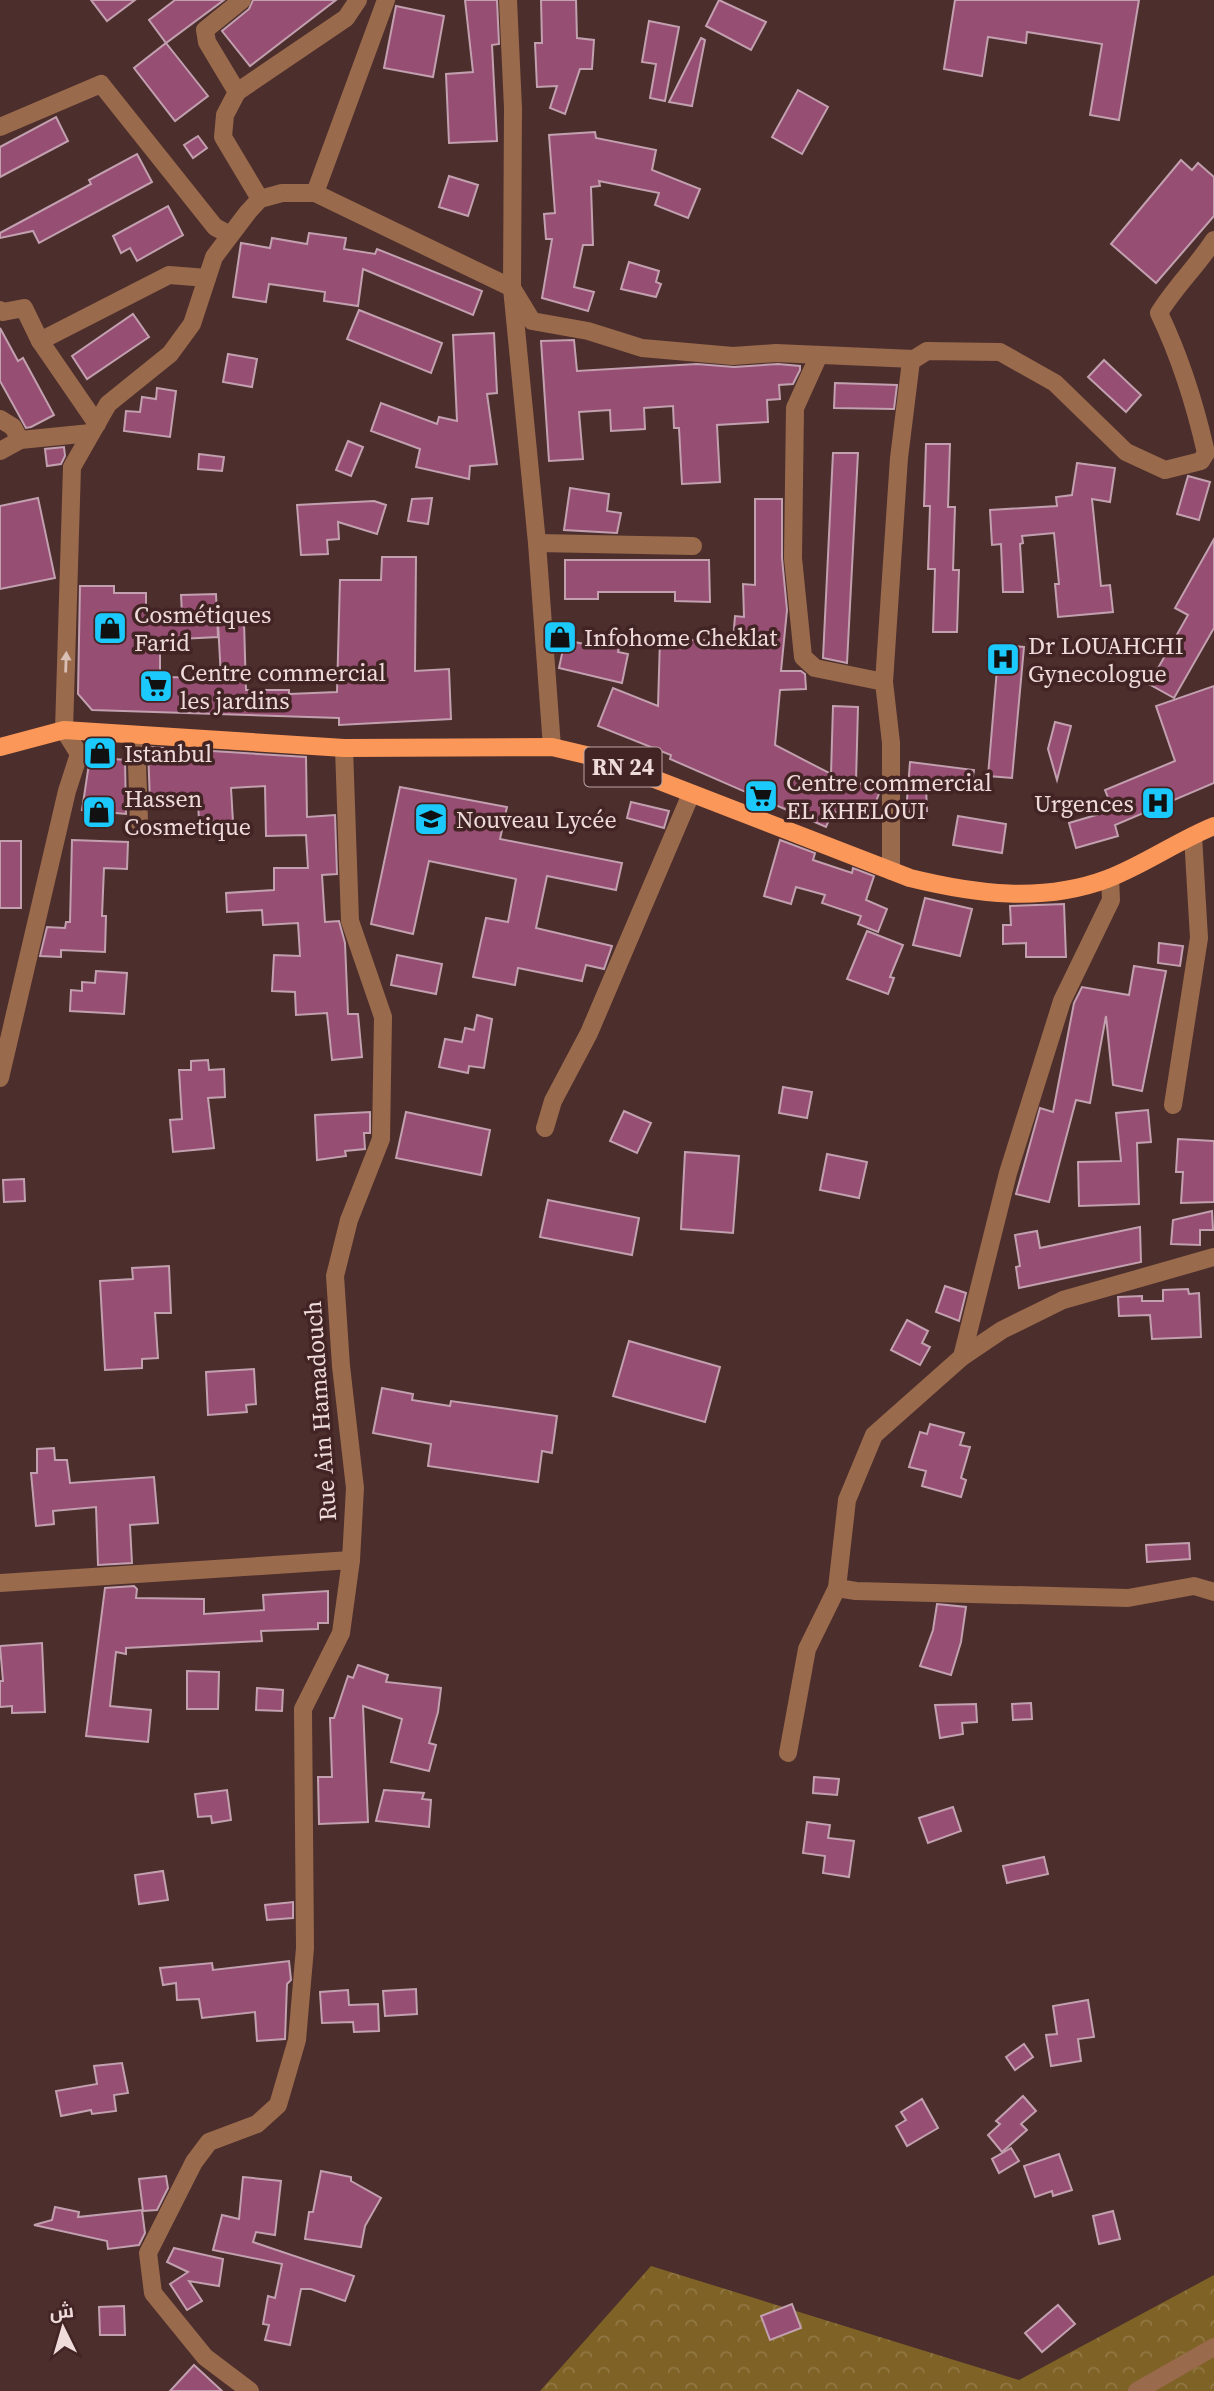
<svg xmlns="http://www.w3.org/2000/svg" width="1214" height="2391" viewBox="0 0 1214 2391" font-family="'Source Serif 4',Cairo,serif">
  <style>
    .forest { fill: url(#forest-crowns) }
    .building { fill: #974e73; stroke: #c2a0af; stroke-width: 2 }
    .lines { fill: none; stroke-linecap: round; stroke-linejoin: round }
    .minor { stroke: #9a6a4c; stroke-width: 18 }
    .major { stroke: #fb9859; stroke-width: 18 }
    .oneway { fill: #dabfb6 }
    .labels { text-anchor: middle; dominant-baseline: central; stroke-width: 7; stroke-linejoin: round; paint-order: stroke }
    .shield { fill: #412423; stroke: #bba4a3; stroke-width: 2 }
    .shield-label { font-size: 23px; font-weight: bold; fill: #efdbda }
    .poi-label { font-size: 24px; fill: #efdbda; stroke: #412423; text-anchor: start }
    .street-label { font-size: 24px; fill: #efdbda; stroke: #412423 }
  </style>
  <defs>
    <pattern id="forest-crowns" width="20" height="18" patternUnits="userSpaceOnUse" patternTransform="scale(1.75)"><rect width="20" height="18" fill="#7f6225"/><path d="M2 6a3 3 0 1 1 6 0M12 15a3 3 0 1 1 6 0" fill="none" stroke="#917844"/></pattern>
  </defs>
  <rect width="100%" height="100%" fill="#4c2e2d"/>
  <polygon class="forest" points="651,2266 1019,2380 1214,2275 1214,2391 540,2391"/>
  <g class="building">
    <polygon points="91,0 135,0 107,21"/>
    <polygon points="175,0 224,0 166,43 149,20"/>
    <polygon points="253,0 336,0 250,66 222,31 249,9"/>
    <polygon points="465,0 497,0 499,44 492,45 497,141 449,143 446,74 473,72"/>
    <polygon points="541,0 576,0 577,38 594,40 592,69 580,69 565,114 550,108 557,86 537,87 535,43 542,43"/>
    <polygon points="719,0 766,22 751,50 706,26"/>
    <polygon points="955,0 1139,0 1119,120 1090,115 1102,44 1027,32 1026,43 988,37 982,76 944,69"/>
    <polygon points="396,6 444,16 433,77 384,68"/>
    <polygon points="649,21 679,27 665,101 650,98 656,64 642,62"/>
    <polygon points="701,38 705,40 692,106 669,102"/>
    <polygon points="166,43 208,96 175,121 134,68"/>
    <polygon points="798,90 828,107 802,154 772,137"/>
    <polygon points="56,117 68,141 0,177 0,147"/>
    <polygon points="595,132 596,138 656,150 652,170 700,189 688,218 655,205 659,193 599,181 600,186 591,187 593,245 583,245 574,287 594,292 588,311 542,298 552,239 546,239 544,214 555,213 549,135"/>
    <polygon points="198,136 207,148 193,158 184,145"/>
    <polygon points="137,154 152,182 39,243 33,231 0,238 0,233 91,184 89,180"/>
    <polygon points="1181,160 1192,170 1198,163 1214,177 1214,216 1156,283 1111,244"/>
    <polygon points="449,176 478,185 468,216 439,207"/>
    <polygon points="168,206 183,235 137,261 130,248 121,253 113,236"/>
    <polygon points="309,233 346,238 344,249 375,254 377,249 482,291 473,315 363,269 358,306 324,301 325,292 269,284 266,302 233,297 241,243 270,248 272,238 307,244"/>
    <polygon points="629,262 659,271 656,282 661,284 656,297 621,289"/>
    <polygon points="359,310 442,343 431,373 347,339"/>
    <polygon points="133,314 149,337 87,379 72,356"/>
    <polygon points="0,328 18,361 23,358 54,415 31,427 26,428 0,381"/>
    <polygon points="494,333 497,393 487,394 497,464 470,466 469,479 416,467 420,449 371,431 381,403 437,424 439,417 457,421 453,335"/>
    <polygon points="574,340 577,371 697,364 734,367 778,364 800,366 800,370 793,384 779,385 780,399 767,400 768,422 717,425 720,482 682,484 679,428 674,428 673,406 644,408 645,429 611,431 610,410 579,412 583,459 549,461 541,341"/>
    <polygon points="228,354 257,359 252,387 223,382"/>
    <polygon points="1104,360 1141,395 1126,412 1088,377"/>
    <polygon points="835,383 897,385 894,409 834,408"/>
    <polygon points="157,388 176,391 170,437 124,431 126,411 140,412 142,397 156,399"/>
    <polygon points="348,441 363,447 351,476 336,470"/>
    <polygon points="926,444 950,444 948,507 955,507 953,570 959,570 957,632 933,632 935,569 928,569 930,506 924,506"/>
    <polygon points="64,447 65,456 61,464 47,466 45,449"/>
    <polygon points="833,453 858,453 847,663 823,658"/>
    <polygon points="199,454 224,457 222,471 198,469"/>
    <polygon points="1077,463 1115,468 1110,502 1092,499 1101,586 1110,585 1113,612 1058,617 1055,584 1059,584 1054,533 1022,536 1023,543 1020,544 1023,592 1003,592 1001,544 992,545 990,510 1057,506 1056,497 1072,495"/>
    <polygon points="1188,476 1210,482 1199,520 1177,514"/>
    <polygon points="570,488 609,494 607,511 621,513 617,533 564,530"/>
    <polygon points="38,498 55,578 0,589 0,506"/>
    <polygon points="432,498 428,524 408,521 412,499"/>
    <polygon points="755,499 782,499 782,558 787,610 781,671 801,671 805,674 806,689 780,690 775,745 831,774 833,706 858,707 856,782 880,791 872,812 861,808 856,820 833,811 826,827 670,759 671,755 598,726 613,688 658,706 660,639 733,641 735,616 744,617 743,584 755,585"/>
    <polygon points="374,501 386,505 377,534 338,522 339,539 327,540 328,554 301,555 297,505"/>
    <polygon points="1214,539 1214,628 1174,698 1149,684 1188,615 1175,608"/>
    <polygon points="382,557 416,557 415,671 449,669 451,719 339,725 339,718 92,710 78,694 80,586 114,586 114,593 146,593 146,614 182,614 181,595 216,594 218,637 160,640 160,677 221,678 218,623 244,622 246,690 289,690 289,694 337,692 340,580 381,580"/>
    <polygon points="565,560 709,560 710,602 675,601 675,592 598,592 598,599 565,599"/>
    <polygon points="591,636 620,644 618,652 628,654 622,683 559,668 565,640 589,645"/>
    <polygon points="999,645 1024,647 1012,778 988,776"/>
    <polygon points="1214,686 1214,783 1115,825 1118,836 1076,848 1069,823 1113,810 1105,790 1175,761 1156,706"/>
    <polygon points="1055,722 1071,726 1057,780 1048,749"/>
    <polygon points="148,747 306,757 307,817 335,815 337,874 322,875 325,922 339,921 345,943 348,1014 358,1014 362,1057 332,1060 327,1013 296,1015 295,992 272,991 274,955 300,956 298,923 263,925 262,910 227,912 226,893 274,890 274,868 308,868 306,835 266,836 265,786 231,788 233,822 199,821 198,801 150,803"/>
    <polygon points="90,757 125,760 126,814 82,810"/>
    <polygon points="910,762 974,770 970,793 926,787 927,811 906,812"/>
    <polygon points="400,787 507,807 500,839 622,863 616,890 547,876 536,928 612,946 604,969 586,965 582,981 518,968 515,985 473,977 486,918 508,922 516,879 429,861 413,934 371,924"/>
    <polygon points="631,802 669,811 664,828 627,818"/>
    <polygon points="958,816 1006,824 1002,853 953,845"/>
    <polygon points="72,840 128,842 127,869 104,868 102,916 106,916 105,952 61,950 61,957 40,956 47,927 65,928 66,922 70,922"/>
    <polygon points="780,840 815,853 813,860 852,873 853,868 874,876 866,900 887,909 878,932 858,924 861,916 822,903 825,895 796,887 791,904 764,896"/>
    <rect x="0" y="841" width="21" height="67"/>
    <polygon points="925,898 972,909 960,956 913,945"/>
    <polygon points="1064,904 1066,957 1026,957 1026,943 1003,944 1003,925 1011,925 1010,906"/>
    <polygon points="867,931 903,945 890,977 894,978 888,994 847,979"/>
    <polygon points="1159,943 1183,946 1180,966 1158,963"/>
    <polygon points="397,955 442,964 436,994 391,985"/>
    <polygon points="1134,966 1166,971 1142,1091 1113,1085 1106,1016 1090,1103 1076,1100 1049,1202 1016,1194 1040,1108 1053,1112 1074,1003 1082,987 1129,995"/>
    <polygon points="96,971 127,973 124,1014 70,1011 71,990 82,991 82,982 95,983"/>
    <polygon points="477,1015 492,1019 484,1068 469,1066 468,1073 439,1067 445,1039 462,1042 465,1028 474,1030"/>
    <polygon points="208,1060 209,1070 224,1069 225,1097 208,1098 214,1148 173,1152 170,1120 182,1119 179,1070 191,1070 191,1061"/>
    <polygon points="783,1087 812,1092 807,1118 779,1113"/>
    <polygon points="1148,1110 1151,1142 1137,1143 1139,1204 1079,1206 1078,1162 1121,1161 1116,1113"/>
    <polygon points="624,1111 651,1123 637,1153 610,1141"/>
    <polygon points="370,1112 370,1133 364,1133 365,1149 345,1151 346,1156 317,1160 315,1115"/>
    <polygon points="406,1112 490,1130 481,1175 396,1158"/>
    <polygon points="1178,1139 1214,1141 1214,1202 1181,1203 1183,1172 1176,1172"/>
    <polygon points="685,1152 739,1156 733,1233 681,1229"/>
    <polygon points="827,1154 867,1162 859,1198 820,1190"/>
    <polygon points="24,1179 25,1201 4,1202 3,1180"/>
    <polygon points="548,1200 639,1218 632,1255 540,1237"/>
    <polygon points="1212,1211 1213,1230 1200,1230 1200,1245 1171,1244 1173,1220"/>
    <polygon points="1140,1227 1141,1262 1019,1288 1016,1267 1020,1266 1015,1235 1037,1231 1040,1248"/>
    <polygon points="169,1266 171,1313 155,1313 158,1358 142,1359 142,1368 105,1370 100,1281 133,1279 132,1268"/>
    <polygon points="945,1286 966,1293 959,1321 936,1312"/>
    <polygon points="1188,1289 1189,1294 1199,1293 1201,1337 1152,1339 1150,1315 1119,1316 1118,1297 1142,1296 1142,1301 1163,1301 1163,1290"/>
    <polygon points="907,1320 928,1331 922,1343 930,1347 920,1365 891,1350"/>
    <polygon points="629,1341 720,1367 705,1422 613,1396"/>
    <polygon points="254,1369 256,1404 246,1405 247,1412 208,1415 206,1372"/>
    <polygon points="382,1388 413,1394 412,1400 450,1406 451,1401 557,1416 552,1453 542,1451 538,1482 428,1466 431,1444 373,1433"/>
    <polygon points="930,1424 964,1433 960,1445 970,1447 961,1478 966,1480 961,1497 922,1486 926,1471 909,1467 920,1432 927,1434"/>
    <polygon points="54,1448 55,1460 67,1460 70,1483 154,1477 158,1523 130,1525 132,1563 98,1565 96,1507 53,1511 54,1524 36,1526 31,1473 37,1473 37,1449"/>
    <polygon points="1189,1543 1190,1559 1147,1562 1146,1545"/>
    <polygon points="134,1586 137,1589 136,1598 204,1599 204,1614 264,1610 263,1595 328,1591 328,1623 318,1623 318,1629 261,1631 262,1641 126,1648 126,1654 116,1652 110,1706 151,1710 148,1742 86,1736 105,1588"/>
    <polygon points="937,1604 966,1607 961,1642 951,1675 920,1666 933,1630"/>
    <polygon points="42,1643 45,1712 12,1713 12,1706 0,1707 0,1681 3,1681 0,1646"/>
    <polygon points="358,1665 388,1675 386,1682 441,1688 438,1712 429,1743 436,1745 429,1771 391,1762 402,1719 363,1706 368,1822 319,1824 318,1777 332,1777 330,1718 334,1718 348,1676 353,1678"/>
    <polygon points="187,1671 219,1672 218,1709 187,1709"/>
    <polygon points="257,1688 283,1690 282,1711 256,1710"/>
    <polygon points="1031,1703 1032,1719 1013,1720 1012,1704"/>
    <polygon points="976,1704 977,1722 962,1723 963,1734 940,1738 935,1705"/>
    <polygon points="814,1777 839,1779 837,1795 813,1793"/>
    <polygon points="227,1790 231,1820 212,1823 211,1816 198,1817 195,1794"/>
    <polygon points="384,1790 424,1793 422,1799 431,1800 429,1827 376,1821"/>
    <polygon points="953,1807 961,1831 928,1843 919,1818"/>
    <polygon points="807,1822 830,1825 828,1838 854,1841 849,1877 823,1873 825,1856 803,1853"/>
    <polygon points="1044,1857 1048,1874 1007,1883 1003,1866"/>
    <polygon points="163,1871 168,1900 139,1904 135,1875"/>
    <polygon points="293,1902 293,1918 267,1920 265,1905"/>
    <polygon points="289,1961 291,1980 287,1984 285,2039 257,2041 255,2012 202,2018 199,1999 177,2000 176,1983 163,1985 160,1968 212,1963 213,1970"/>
    <polygon points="416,1989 417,2014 385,2016 383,1991"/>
    <polygon points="348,1990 349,2005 378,2004 379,2031 354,2032 353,2022 322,2023 320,1992"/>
    <polygon points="1088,2000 1094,2037 1078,2039 1081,2061 1051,2066 1046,2035 1057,2034 1053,2006"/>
    <polygon points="1024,2044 1033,2057 1015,2070 1006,2057"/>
    <polygon points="122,2063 128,2093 114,2095 116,2111 92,2114 91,2110 61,2116 56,2091 97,2084 94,2066"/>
    <polygon points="1023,2096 1036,2111 1021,2124 1027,2130 1002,2152 988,2135 1000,2124 996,2121"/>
    <polygon points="922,2099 938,2128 907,2146 896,2126 906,2120 901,2112"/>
    <polygon points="1011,2148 1019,2161 999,2173 992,2159"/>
    <polygon points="1059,2154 1072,2190 1053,2196 1052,2191 1035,2197 1024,2166"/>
    <polygon points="321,2171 351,2177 351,2181 381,2198 365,2226 361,2247 305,2239 309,2212 313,2212"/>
    <polygon points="166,2176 168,2188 157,2210 143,2211 139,2179"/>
    <polygon points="243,2177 281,2181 275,2235 256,2232 253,2242 354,2276 345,2301 311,2289 301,2289 290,2345 265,2340 269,2325 263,2324 268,2296 275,2298 282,2264 213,2250 222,2215 239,2219"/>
    <polygon points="55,2207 79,2212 78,2217 142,2210 145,2233 139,2245 108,2249 107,2241 34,2225 52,2220"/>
    <polygon points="1113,2211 1120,2239 1099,2244 1093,2216"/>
    <polygon points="174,2248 223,2259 219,2286 189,2281 202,2301 187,2310 170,2284 188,2272 167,2262"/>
    <polygon points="792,2304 801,2328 770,2340 761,2316"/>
    <polygon points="1058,2305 1075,2324 1042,2352 1025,2333"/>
    <polygon points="124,2306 125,2335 100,2335 99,2307"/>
    <polygon points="194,2365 222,2391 170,2391"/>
  </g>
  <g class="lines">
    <g class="minor">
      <polyline points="508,0 513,108 512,288 537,543 552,747"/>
      <polyline points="237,92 207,42 205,30 242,0"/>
      <polyline points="0,127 101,84 215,227 230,235"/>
      <polyline points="315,193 386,0"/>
      <polyline points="260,199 223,137 225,115 237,92 346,18 358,0"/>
      <polyline points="0,310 3,312 24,308 40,341 169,275 207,278"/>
      <polyline points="40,341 97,424"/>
      <polyline points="819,355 795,408 793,558 803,657 815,668 884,682"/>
      <polyline points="0,419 13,427 20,440"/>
      <polyline points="0,451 20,440 91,433"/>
      <polyline points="537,543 693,546"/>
      <polyline points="136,735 139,822"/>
      <path d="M891,871V743L884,682L899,458L911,361L927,351L1000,352L1055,383L1126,452L1165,470L1201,461L1206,453C1195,404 1181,359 1159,313C1175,287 1197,266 1214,240"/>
      <polyline points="0,1078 67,791 79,754 64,730 72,467 108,404 170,354 192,324 214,257 248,212 260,199 282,193 315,193 512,288 532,321 588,331 642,348 733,356 776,353 914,359"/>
      <polyline points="1173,1105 1199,938 1193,836"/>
      <polyline points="545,1128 553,1101 589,1033 691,794"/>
      <polyline points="962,1357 1002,1330 1063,1300 1214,1257"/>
      <polyline points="0,1583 351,1560"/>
      <polyline points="837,1588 856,1591 1128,1598 1194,1586 1214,1592"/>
      <polyline points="788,1753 807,1649 837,1588 847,1500 874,1435 962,1357 1008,1173 1062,1001 1111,900 1110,878"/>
      <polyline points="250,2391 205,2357 153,2293 148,2253 194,2162 209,2142 257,2124 278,2105 297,2040 305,1948 303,1709 341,1633 351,1560 355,1488 341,1366 335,1276 349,1220 381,1139 383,1017 350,921 344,748"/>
      <polyline points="1137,2391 1214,2347"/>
    </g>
    <path class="major" d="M0,747L64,730L344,748L552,747L603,759L910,878C975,894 1043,903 1107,879C1144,865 1177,841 1214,826"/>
  </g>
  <defs><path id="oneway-solid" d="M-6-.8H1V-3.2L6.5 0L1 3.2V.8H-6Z" transform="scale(1.75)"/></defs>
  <use class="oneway" href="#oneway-solid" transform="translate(66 662) rotate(-88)"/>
  <defs>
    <g id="shop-square" transform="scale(1.75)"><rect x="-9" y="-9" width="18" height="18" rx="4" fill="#1bc9fc" stroke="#412423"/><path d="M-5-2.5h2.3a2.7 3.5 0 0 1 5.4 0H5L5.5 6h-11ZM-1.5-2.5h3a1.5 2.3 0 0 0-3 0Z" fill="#111"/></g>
    <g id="hospital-square" transform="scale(1.75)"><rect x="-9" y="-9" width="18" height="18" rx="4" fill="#1bc9fc" stroke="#412423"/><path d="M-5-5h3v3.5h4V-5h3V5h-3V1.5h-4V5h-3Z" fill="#111"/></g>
    <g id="supermarket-square" transform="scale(1.75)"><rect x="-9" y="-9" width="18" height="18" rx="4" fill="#1bc9fc" stroke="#412423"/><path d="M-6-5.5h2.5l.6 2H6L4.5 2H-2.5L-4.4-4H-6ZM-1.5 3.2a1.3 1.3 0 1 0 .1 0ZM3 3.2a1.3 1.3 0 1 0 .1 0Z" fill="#111"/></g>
    <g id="school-square" transform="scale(1.75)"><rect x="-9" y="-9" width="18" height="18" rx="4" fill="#1bc9fc" stroke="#412423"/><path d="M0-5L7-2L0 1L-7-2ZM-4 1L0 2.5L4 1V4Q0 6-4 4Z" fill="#111"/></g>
  </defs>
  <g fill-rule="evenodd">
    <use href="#shop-square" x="110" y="628"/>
    <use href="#shop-square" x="560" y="637"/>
    <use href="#hospital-square" x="1003" y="659"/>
    <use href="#supermarket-square" x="156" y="686"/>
    <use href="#shop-square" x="100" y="753"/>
    <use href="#supermarket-square" x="761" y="796"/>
    <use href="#hospital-square" x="1158" y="803"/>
    <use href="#shop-square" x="99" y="812"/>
    <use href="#school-square" x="431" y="819"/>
  </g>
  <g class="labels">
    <rect class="shield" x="584.5" y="747.5" width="77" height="39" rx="5"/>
    <g class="shield-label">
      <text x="623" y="767">RN 24</text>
    </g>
    <g class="poi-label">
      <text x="134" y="614">Cosmétiques<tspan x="134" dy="28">Farid</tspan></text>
      <text x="584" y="637">Infohome Cheklat</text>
      <text x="1028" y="645">Dr LOUAHCHI<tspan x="1028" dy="28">Gynecologue</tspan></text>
      <text x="180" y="672">Centre commercial<tspan x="180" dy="28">les jardins</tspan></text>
      <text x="124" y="753">Istanbul</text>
      <text x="786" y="782">Centre commercial<tspan x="786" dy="28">EL KHELOUI</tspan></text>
      <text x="124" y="798">Hassen<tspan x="124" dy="28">Cosmetique</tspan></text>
      <text x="1134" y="803" text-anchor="end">Urgences</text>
      <text x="456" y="819">Nouveau Lycée</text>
    </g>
    <g class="street-label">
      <text transform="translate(320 1411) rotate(-94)">Rue Ain Hamadouch</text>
    </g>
  </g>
  <g transform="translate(63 2328) rotate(355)" stroke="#412423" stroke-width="5" paint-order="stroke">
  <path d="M0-5L12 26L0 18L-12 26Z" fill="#efdbda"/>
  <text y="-10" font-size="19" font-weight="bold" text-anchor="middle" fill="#efdbda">ش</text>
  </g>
</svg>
